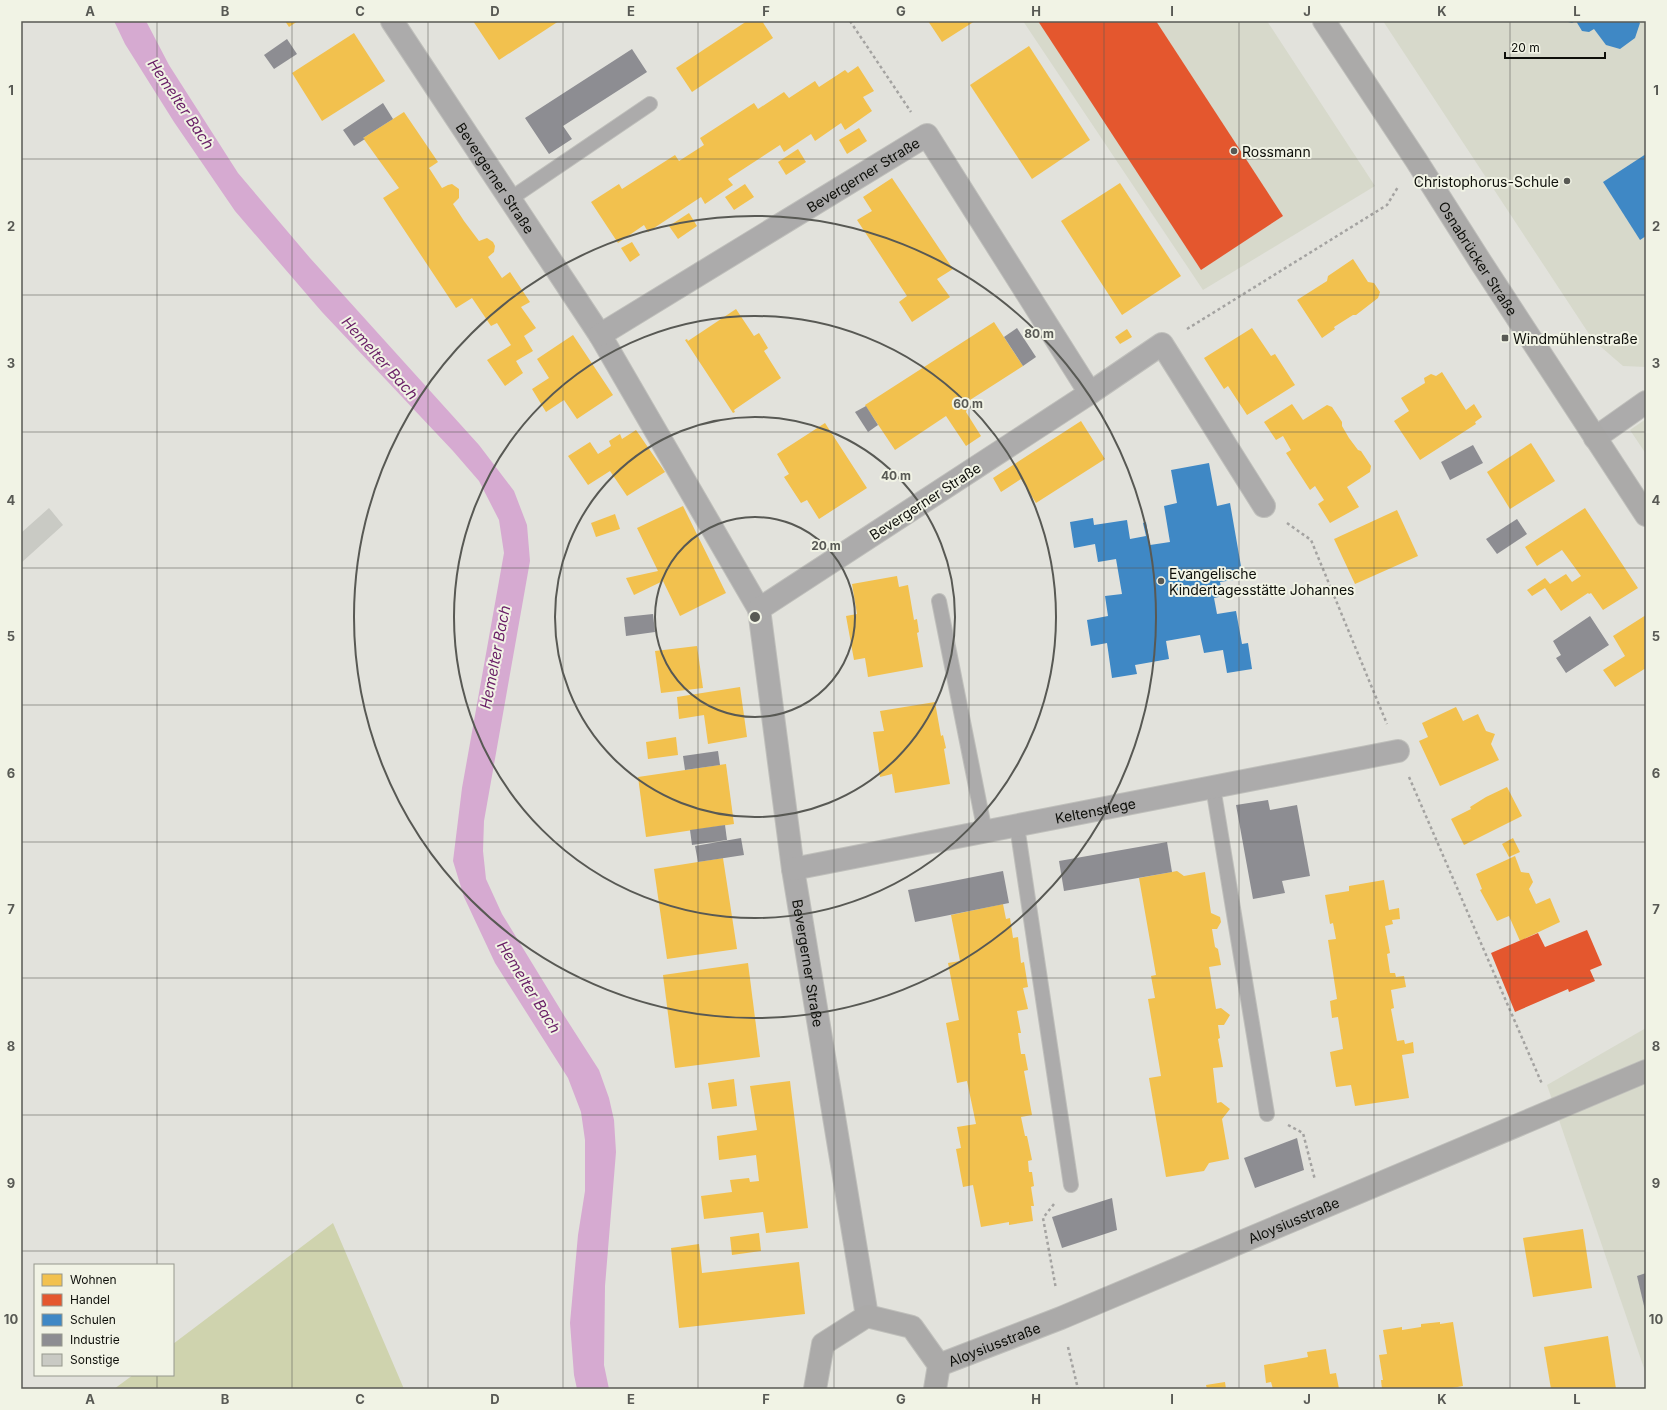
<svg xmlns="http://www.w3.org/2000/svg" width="1667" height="1410" viewBox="0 0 1667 1410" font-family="Inter,sans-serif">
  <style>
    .built { fill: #d7d9cb }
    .green { fill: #cfd3ae }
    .water { fill: #d6aad1 }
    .homes { fill: #f2c14e }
    .shops { fill: #e4572e }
    .schools { fill: #3f88c5 }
    .industry { fill: #8d8d92 }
    .building { fill: #c9cac4 }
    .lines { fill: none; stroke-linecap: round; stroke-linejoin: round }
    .lane-casing { stroke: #bfbfbb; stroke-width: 16 }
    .street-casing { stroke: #bfbfbb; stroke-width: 24 }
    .secondary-casing { stroke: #bfbfbb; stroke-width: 24 }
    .path { stroke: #a4a3a1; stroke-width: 2.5; stroke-dasharray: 3 3; stroke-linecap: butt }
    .lane { stroke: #acabab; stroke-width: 14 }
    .street { stroke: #acabab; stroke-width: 22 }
    .secondary { stroke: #abaaa9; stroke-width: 22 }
    .grid { fill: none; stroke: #585954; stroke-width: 1; stroke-opacity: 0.55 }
    .ring { fill: none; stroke: #585954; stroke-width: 2 }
    .poi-dot { fill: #585954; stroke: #f1f3e5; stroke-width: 1.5 }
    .labels { text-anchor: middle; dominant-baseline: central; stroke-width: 4; stroke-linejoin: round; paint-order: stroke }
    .poi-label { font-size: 14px; fill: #0e0f0a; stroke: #f1f3e5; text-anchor: start }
    .street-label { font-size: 14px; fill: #0e0f0a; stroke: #f1f3e5 }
    .water-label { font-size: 15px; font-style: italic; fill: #691e66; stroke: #f1f3e5 }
    .centre { fill: #585954; stroke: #f1f3e5; stroke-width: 2 }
    .ring-label { font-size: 12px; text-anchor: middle; font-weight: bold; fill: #585954; stroke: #f1f3e5; stroke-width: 4; stroke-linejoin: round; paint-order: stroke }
    .neatline { fill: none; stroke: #585954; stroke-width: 1.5 }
    .grid-label { font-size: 13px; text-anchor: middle; font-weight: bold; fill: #585954 }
  </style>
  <rect width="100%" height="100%" fill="#e2e2dc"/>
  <g class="built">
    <polygon points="1023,21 1267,21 1375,186 1203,290"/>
    <polygon points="1383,21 1646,21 1646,367 1623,366 1593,340"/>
    <polygon points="1646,419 1646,454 1630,430"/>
    <polygon points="1646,1028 1646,1374 1547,1085"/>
  </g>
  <polygon class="green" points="333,1223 404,1389 114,1389 133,1375 173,1375 173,1344"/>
  <polygon class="water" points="114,21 146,21 169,65 238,173 310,258 479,445 514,491 527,525 530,561 484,821 483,851 486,879 502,914 565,1017 599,1070 609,1098 614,1120 616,1152 605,1286 604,1365 609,1389 577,1389 574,1375 570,1323 578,1235 585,1191 585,1140 581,1112 568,1078 495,963 464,897 453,861 462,788 504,553 499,520 479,481 453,451 322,312 235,211 174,122 125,44"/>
  <g class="homes">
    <polygon points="285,21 298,21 289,27"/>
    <polygon points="473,21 559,21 499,60"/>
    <polygon points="747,21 762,21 773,38 692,92 676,68"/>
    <polygon points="928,21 975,21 942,42"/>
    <polygon points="354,33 385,81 322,121 292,73"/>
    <polygon points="1029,46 1090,140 1032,179 970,85"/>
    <polygon points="858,66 874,91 863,97 872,111 845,130 841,123 815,141 811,134 784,152 780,145 728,179 733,185 705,204 701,197 648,232 644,225 618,243 591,202 619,184 622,189 675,155 679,161 704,145 700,138 754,103 758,109 784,92 789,98 815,81 819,87 845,70 848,73"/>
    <polygon points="404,112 438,162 429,168 442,188 448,185 452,184 459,189 459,198 453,204 464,221 479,241 487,238 493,242 495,246 494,252 488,257 502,278 510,272 530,302 521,307 536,328 524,336 533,351 516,361 523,373 505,386 487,360 511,345 497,323 491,326 472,298 456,308 383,198 399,188 363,138"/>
    <polygon points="859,128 867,141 847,154 839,140"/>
    <polygon points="798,149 806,162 786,175 778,162"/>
    <polygon points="892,178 953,269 937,279 950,297 912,322 899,302 907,296 857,220 872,211 863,197"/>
    <polygon points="1120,183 1181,276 1122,315 1061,221"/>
    <polygon points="745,184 754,197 734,210 725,197"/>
    <polygon points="689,213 697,226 678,239 669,226"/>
    <polygon points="632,242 640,255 630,262 621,248"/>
    <polygon points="1353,259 1368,282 1374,283 1380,292 1378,298 1356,315 1353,315 1334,327 1335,329 1322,338 1297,300 1327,281 1328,276"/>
    <polygon points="736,309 754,336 759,333 768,348 764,351 781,378 734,410 735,412 733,413 685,340 687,339 688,341"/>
    <polygon points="994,322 1023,366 970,400 966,412 981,436 966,446 946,416 895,450 865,405"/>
    <polygon points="1252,328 1271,356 1275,354 1295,385 1247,415 1228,386 1224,389 1204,358"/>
    <polygon points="1127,329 1132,337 1120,344 1115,337"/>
    <polygon points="573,335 613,395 577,419 564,400 546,412 532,389 549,378 537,359"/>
    <polygon points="1442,372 1466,410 1474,404 1482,417 1475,422 1476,424 1420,460 1394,421 1409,411 1401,398 1425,383 1424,378 1431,374 1436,376"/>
    <polygon points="1292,404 1303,420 1327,405 1332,407 1342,422 1342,426 1349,438 1358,450 1361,451 1371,466 1370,472 1347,487 1359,507 1330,523 1318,504 1324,500 1315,486 1310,490 1286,453 1291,450 1283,436 1276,440 1264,422"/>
    <polygon points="1081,421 1105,459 1036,503 1021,479 1001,492 993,478"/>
    <polygon points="825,423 867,488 819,519 807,500 801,503 784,477 789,474 777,454"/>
    <polygon points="636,430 665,472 627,496 610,471 588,485 568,456 590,442 598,454 611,446 609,441 620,434 622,439"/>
    <polygon points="1531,443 1555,481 1510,509 1487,472"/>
    <polygon points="683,506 726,593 680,616 663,581 634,595 626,578 658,571 637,528"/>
    <polygon points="1585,508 1638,588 1603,610 1591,593 1589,594 1588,593 1561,611 1545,588 1532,596 1527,590 1545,578 1550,584 1566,574 1572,582 1581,576 1562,550 1537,566 1525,547"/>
    <polygon points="1397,510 1418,556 1355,584 1334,539"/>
    <polygon points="615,514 620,529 596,537 591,523"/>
    <polygon points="897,576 899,587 908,585 914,620 917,619 919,632 917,633 923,667 868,677 865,658 854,660 846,616 857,614 852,584"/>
    <polygon points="1646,615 1646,668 1615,687 1603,670 1625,656 1613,636"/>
    <polygon points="697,646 703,688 661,693 655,651"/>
    <polygon points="740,687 747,737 708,744 704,715 679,719 677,697"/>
    <polygon points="935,702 941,736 943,735 946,748 944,749 950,784 895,793 892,774 880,777 873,732 884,731 880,711"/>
    <polygon points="1456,707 1463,721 1478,714 1486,731 1495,734 1491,744 1499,760 1440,786 1419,741 1428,737 1422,723"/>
    <polygon points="676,737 678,755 648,759 646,742"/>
    <polygon points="726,764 734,824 646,837 638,777"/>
    <polygon points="1507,787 1522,816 1464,845 1451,819 1471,809 1470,807 1486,797"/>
    <polygon points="1513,838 1520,852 1509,857 1502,844"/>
    <polygon points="1515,856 1521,872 1529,873 1533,882 1529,889 1536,904 1550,898 1560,922 1520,941 1509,916 1497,921 1480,890 1482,889 1476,874"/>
    <polygon points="723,858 737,949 667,959 654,869"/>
    <polygon points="1177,871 1184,876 1205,872 1211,913 1220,917 1221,922 1217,929 1212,929 1215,947 1218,949 1221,965 1209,967 1216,1009 1221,1008 1230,1015 1224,1025 1218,1025 1220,1038 1218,1039 1223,1067 1213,1068 1217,1103 1221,1102 1230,1109 1222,1119 1229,1159 1209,1163 1204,1171 1166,1177 1149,1078 1161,1076 1148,999 1155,998 1151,976 1156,975 1139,878"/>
    <polygon points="1384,880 1389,910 1399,908 1400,919 1392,920 1393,924 1385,926 1390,953 1387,954 1390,973 1395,973 1396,977 1404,976 1406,987 1391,990 1394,1008 1391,1009 1397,1041 1404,1040 1405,1044 1413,1042 1414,1053 1402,1055 1409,1098 1355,1106 1351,1085 1336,1087 1330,1052 1343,1049 1338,1017 1332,1018 1330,1001 1337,999 1328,940 1336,939 1333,923 1330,924 1325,895 1349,891 1349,886"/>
    <polygon points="1003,904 1006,919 1010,918 1013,938 1018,937 1021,963 1024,962 1028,987 1023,988 1028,1009 1017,1011 1021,1033 1018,1033 1021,1054 1025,1054 1028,1070 1024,1071 1032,1115 1021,1117 1025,1136 1027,1136 1032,1160 1028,1161 1029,1172 1032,1172 1034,1186 1031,1187 1034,1206 1031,1206 1033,1221 1009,1225 1009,1222 981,1227 973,1185 963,1187 956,1149 961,1148 957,1127 976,1124 967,1081 957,1083 946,1023 959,1020 948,963 960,961 951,915"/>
    <polygon points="748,963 760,1057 675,1068 663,975"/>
    <polygon points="734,1079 737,1106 712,1109 708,1083"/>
    <polygon points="790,1081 808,1228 766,1233 763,1212 704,1219 701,1196 732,1192 730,1180 749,1178 750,1182 759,1181 756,1155 719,1160 717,1136 757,1130 750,1086"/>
    <polygon points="1583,1229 1592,1288 1533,1297 1523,1238"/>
    <polygon points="759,1233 761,1251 732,1255 730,1237"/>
    <polygon points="699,1244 702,1273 799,1262 805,1314 679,1328 671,1248"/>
    <polygon points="1440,1322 1440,1324 1453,1322 1463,1386 1446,1389 1382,1389 1381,1380 1383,1380 1379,1355 1387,1354 1383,1330 1402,1327 1402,1330 1421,1327 1421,1324"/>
    <polygon points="1608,1336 1616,1389 1551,1389 1544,1347"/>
    <polygon points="1326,1349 1330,1374 1336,1373 1339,1389 1273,1389 1271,1382 1266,1383 1264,1365 1308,1357 1307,1352"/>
    <polygon points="1225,1382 1226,1389 1207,1389 1206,1385"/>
  </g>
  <g class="shops">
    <polygon points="1038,21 1156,21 1283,216 1201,270"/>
    <polygon points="1587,930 1602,965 1590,970 1595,981 1569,992 1568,989 1515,1012 1491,953 1538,933 1545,947"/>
  </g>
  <g class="schools">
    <polygon points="1564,21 1638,21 1640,23 1635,38 1620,49 1606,45 1594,29 1589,32 1582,31 1576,21 1572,23"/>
    <polygon points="1646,154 1646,236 1640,240 1603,182"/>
    <polygon points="1209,463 1217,506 1230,503 1242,572 1239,572 1240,579 1220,582 1223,596 1214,598 1217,614 1236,611 1242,644 1248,643 1252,669 1227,673 1223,650 1204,653 1200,635 1166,641 1169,659 1135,665 1137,674 1112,678 1107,643 1091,646 1087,620 1108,616 1105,596 1122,594 1116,559 1098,562 1095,544 1074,548 1070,522 1093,518 1094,525 1127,520 1130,539 1146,536 1143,523 1146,522 1150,545 1170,542 1164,506 1177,503 1171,470"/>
  </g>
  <g class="industry">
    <polygon points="287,39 297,54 274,69 264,55"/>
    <polygon points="632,49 647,72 563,126 572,139 549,154 525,118"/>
    <polygon points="383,103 393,119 363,138 365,139 354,146 343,130"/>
    <polygon points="1017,328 1036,357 1023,366 1004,337"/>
    <polygon points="866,406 878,425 868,432 855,412"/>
    <polygon points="1473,445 1483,463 1450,480 1441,462"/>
    <polygon points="1517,519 1527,534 1497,554 1486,539"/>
    <polygon points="653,614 655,632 626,636 624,617"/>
    <polygon points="1590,616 1609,645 1566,673 1556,658 1561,655 1553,641"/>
    <polygon points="718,751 720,765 685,770 683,756"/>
    <polygon points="1268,800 1270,810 1297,805 1310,876 1282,881 1285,893 1253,899 1236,805"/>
    <polygon points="725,825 727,840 692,845 690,830"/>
    <polygon points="741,838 744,855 698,862 695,846"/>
    <polygon points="1167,842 1172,872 1064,891 1059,861"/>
    <polygon points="1003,871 1009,903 915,922 908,890"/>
    <polygon points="1297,1138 1304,1170 1255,1188 1244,1158"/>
    <polygon points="1112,1198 1117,1230 1062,1248 1052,1217"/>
    <polygon points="1646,1273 1646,1310 1645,1310 1637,1276"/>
  </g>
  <polygon class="building" points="49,508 63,525 21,563 21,533"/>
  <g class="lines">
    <g class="lane-casing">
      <g id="lane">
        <polyline points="510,199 650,104"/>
        <polyline points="939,601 985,832"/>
        <polyline points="1213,787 1267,1114"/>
        <polyline points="1017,826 1071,1185"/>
      </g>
    </g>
    <g class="street-casing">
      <g id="street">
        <path id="s1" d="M392,21L600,335L759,609L793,869L867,1316"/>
        <path id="s2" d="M600,335L927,135L1090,393L759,609"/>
        <polyline points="1090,393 1162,344 1264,506"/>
        <polyline points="1595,438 1646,402"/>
        <path id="s3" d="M793,869L1398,751"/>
      </g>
    </g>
    <g class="secondary-casing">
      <g id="secondary">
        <path id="s4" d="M1324,21L1416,160L1480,261L1646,515"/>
        <path id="s5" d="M939,1365L1061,1318L1646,1071"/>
        <polyline points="815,1389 823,1344 867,1316 912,1327 939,1365 935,1389"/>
      </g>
    </g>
    <g class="path">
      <polyline points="850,21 911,112"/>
      <polyline points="1187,329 1387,205 1398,187"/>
      <polyline points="1287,523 1311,540 1387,724"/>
      <polyline points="1409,777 1542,1084"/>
      <polyline points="1288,1125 1303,1133 1315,1180"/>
      <polyline points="1054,1204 1043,1218 1056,1289"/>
      <polyline points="1068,1347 1078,1389"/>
    </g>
    <use href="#lane" class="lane"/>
    <use href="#street" class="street"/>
    <use href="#secondary" class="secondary"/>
  </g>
  <path class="grid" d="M157,21V1265M292,21V1389M428,21V1389M563,21V1389M698,21V1389M834,21V1389M969,21V1389M1104,21V1389M1239,21V1389M1374,21V1389M1510,21V1389M21,159H1646M21,295H1646M21,432H1646M21,568H1646M21,705H1646M21,842H1646M21,978H1646M21,1115H1646M21,1251H1646M157,1375V1389"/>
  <g class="ring">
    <circle cx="755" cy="617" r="100"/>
    <circle cx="755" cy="617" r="200"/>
    <circle cx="755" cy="617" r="301"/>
    <circle cx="755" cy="617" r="401"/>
  </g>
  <g class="poi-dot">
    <circle cx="1234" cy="151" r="4"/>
    <circle cx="1567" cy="181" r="4"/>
    <rect x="1501" y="334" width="8" height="8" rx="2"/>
    <circle cx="1161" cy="581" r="4"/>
  </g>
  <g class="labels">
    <g class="poi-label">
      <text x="1242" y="151">Rossmann</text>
      <text x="1559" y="181" text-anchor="end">Christophorus-Schule</text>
      <text x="1513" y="338">Windmühlenstraße</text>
      <text x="1169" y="573">Evangelische<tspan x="1169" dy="16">Kindertagesstätte Johannes</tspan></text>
    </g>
    <g class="street-label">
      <text stroke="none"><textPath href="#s2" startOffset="308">Bevergerner Straße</textPath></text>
      <text stroke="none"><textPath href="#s1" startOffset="188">Bevergerner Straße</textPath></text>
      <text stroke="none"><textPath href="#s4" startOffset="283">Osnabrücker Straße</textPath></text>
      <text transform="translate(925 501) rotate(-33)">Bevergerner Straße</text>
      <text stroke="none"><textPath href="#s3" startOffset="308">Keltenstiege</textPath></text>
      <text stroke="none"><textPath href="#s1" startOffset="1051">Bevergerner Straße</textPath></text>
      <text stroke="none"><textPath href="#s5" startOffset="383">Aloysiusstraße</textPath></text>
      <text stroke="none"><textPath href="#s5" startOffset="59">Aloysiusstraße</textPath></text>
    </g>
    <g class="water-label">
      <text transform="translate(181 104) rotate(56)">Hemelter Bach</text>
      <text transform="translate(380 358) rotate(48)">Hemelter Bach</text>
      <text transform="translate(495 657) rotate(-79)">Hemelter Bach</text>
      <text transform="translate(529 987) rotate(58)">Hemelter Bach</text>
    </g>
  </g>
  <circle cx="755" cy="617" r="6" class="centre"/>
  <g class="ring-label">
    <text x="1039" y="338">80 m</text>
    <text x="968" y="408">60 m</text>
    <text x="896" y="480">40 m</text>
    <text x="826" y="550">20 m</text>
  </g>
  <rect width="1667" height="1410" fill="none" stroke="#f1f3e5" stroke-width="44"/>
  <rect x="34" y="1264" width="140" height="112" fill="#f1f3e5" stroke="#96988d"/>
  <rect x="42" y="1274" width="20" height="12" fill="#f2c14e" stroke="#96988d"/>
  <text x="70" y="1284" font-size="12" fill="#0e0f0a">Wohnen</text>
  <rect x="42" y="1294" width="20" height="12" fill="#e4572e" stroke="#96988d"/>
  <text x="70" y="1304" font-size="12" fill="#0e0f0a">Handel</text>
  <rect x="42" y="1314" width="20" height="12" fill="#3f88c5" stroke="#96988d"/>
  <text x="70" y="1324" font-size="12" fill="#0e0f0a">Schulen</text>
  <rect x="42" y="1334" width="20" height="12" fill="#8d8d92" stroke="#96988d"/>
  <text x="70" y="1344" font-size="12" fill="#0e0f0a">Industrie</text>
  <rect x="42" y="1354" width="20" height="12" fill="#c9cac4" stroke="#96988d"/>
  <text x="70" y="1364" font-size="12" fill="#0e0f0a">Sonstige</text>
  <path d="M1505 52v6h100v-6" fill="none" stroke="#0e0f0a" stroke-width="2"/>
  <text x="1511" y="52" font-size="12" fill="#0e0f0a" stroke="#f1f3e5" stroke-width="3" paint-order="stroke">20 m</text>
  <rect x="22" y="22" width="1623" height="1366" class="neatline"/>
  <g class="grid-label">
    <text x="90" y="16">A</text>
    <text x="225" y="16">B</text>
    <text x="360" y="16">C</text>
    <text x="495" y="16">D</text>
    <text x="631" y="16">E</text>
    <text x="766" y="16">F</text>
    <text x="901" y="16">G</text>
    <text x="1036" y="16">H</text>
    <text x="1172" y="16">I</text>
    <text x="1307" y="16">J</text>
    <text x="1442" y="16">K</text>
    <text x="1577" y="16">L</text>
    <text x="11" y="95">1</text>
    <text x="1656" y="95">1</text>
    <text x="11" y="231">2</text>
    <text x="1656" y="231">2</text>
    <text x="11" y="368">3</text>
    <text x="1656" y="368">3</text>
    <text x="11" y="505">4</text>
    <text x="1656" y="505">4</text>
    <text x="11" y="641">5</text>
    <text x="1656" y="641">5</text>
    <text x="11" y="778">6</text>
    <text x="1656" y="778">6</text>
    <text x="11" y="914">7</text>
    <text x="1656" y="914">7</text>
    <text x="11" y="1051">8</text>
    <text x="1656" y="1051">8</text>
    <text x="11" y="1188">9</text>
    <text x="1656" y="1188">9</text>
    <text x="11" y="1324">10</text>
    <text x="1656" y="1324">10</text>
    <text x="90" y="1404">A</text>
    <text x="225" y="1404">B</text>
    <text x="360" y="1404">C</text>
    <text x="495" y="1404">D</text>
    <text x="631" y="1404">E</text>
    <text x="766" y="1404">F</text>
    <text x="901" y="1404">G</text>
    <text x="1036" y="1404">H</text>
    <text x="1172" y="1404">I</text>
    <text x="1307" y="1404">J</text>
    <text x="1442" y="1404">K</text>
    <text x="1577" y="1404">L</text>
  </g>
</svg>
